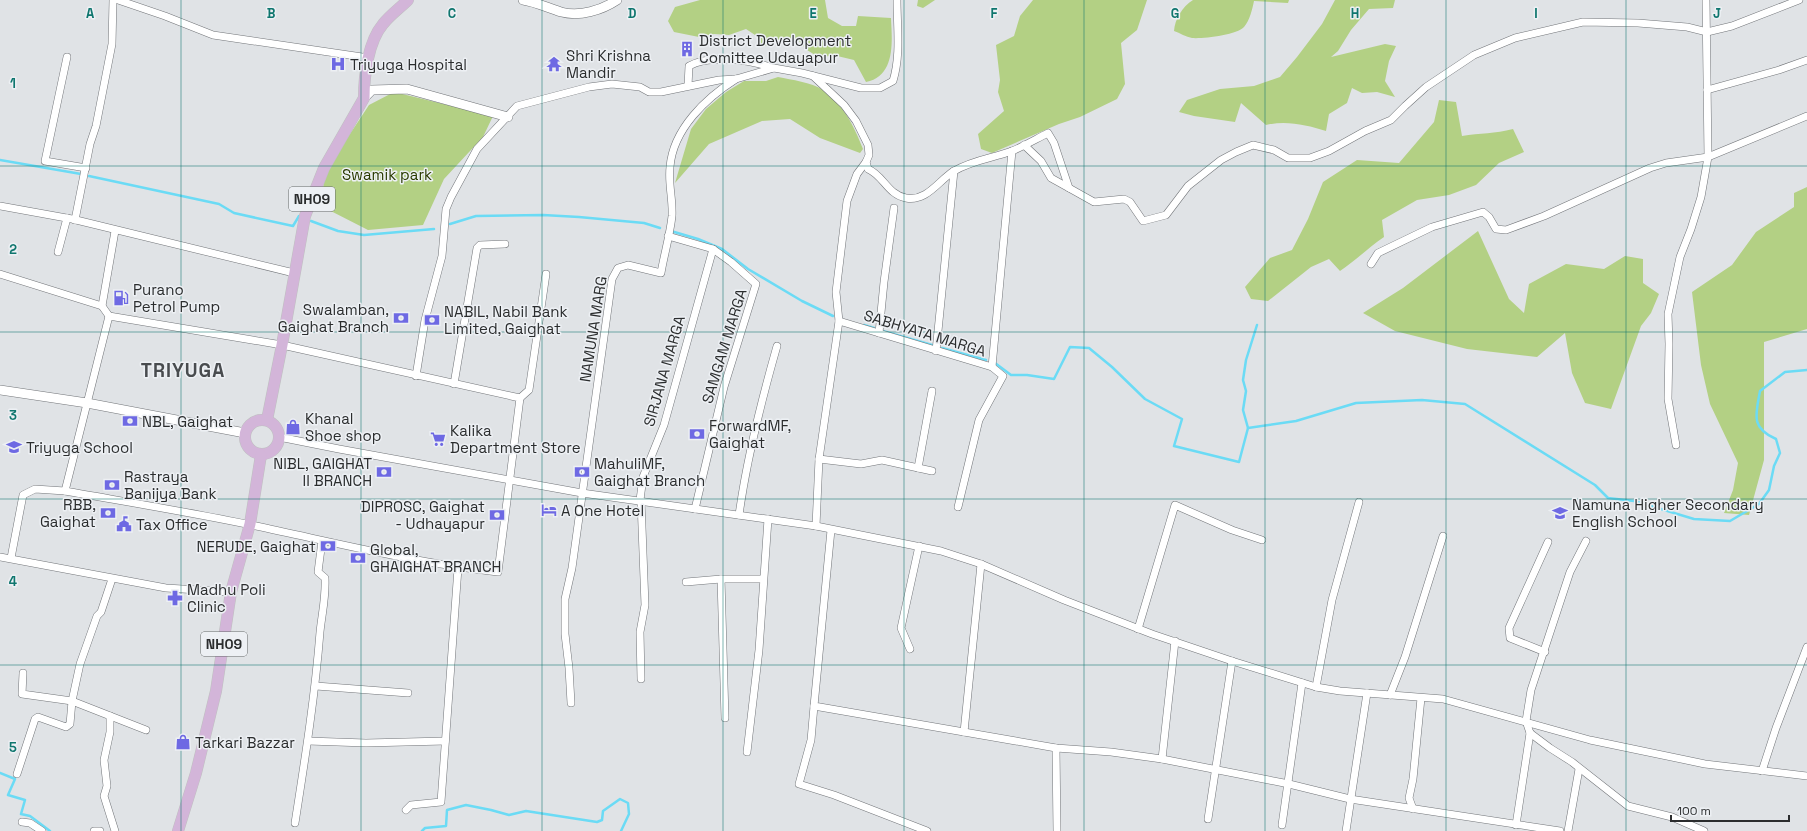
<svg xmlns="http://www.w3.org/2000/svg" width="1807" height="831" viewBox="0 0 1807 831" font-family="'Space Grotesk',sans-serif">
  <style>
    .green { fill: #b3d084 }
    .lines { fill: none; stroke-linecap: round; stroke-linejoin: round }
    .stream { stroke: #6bdbf5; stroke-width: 2.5 }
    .street-casing { stroke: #727579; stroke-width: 8 }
    .secondary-casing { stroke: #727579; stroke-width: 10 }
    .primary-casing { stroke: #bfc0c0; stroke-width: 12 }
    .street { stroke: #fff; stroke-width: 7 }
    .secondary { stroke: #fff; stroke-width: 9 }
    .primary { stroke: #d3b5d9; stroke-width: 11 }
    .grid { fill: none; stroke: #0f766e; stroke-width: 1; stroke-opacity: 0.55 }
    .labels { text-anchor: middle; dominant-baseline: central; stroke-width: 3; stroke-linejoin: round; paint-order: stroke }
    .shield { fill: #edf0f4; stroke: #656869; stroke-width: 1 }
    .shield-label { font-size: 14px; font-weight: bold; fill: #2b2d2e }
    .poi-label { font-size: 15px; fill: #2b2d2e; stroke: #edf0f4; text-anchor: start }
    .park-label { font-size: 15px; fill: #2a3b00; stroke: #edf0f4 }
    .street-label { font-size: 15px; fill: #2b2d2e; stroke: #edf0f4 }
    .district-label { font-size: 19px; font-weight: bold; letter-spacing: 1px; fill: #494c4f; stroke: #edf0f4 }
    .grid-label { font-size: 13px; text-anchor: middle; font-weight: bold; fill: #0f766e; stroke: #edf0f4; stroke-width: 3; stroke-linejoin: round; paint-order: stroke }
  </style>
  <rect width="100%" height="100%" fill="#e0e3e6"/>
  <g class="green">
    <path d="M700,0H825L828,18L842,26H856L858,16L891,18C892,41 896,76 866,82L854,60L833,55L820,58L807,50L799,41L781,42L759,47L758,37L746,29L729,35L714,34L699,37L674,32L668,21L675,7Z"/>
    <polygon points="918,0 935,0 923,8 917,6"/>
    <polygon points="1033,0 1147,0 1137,30 1121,43 1125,84 1117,99 1080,117 1059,124 992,153 981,149 978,134 1004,111 998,92 1000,80 996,45 1014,36 1020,16"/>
    <path d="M1193,0H1289L1288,3L1254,1C1252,10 1250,20 1244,27C1237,35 1202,39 1192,38C1186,37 1180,33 1174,31C1175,19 1182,7 1193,0Z"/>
    <path d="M1335,0H1395L1393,8L1369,9L1351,30L1338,51L1331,57L1385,44L1396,46L1389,61L1385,81L1395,97L1377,92L1362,93L1352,88L1347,103L1329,114L1326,131C1307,125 1286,120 1266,125L1241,103L1235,122L1194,116L1179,112L1187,100L1220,89L1254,86L1280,77L1297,57L1322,24Z"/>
    <path d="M778,77C792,80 811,82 823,90C844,105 854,126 863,149L860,153L820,138L790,119L762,121L709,144L675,183L691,129L706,109L726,92L744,81H766Z"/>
    <polygon points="394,92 493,116 483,137 444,179 423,225 368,230 321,206 325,172 369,105"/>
    <path d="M1439,100L1456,102L1462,136C1480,133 1495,134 1513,129L1524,152L1499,163L1476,185L1449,195L1417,200L1382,220L1384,237C1368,248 1355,261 1340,271L1329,259L1311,267L1268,301L1251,299L1245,287L1270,258L1292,250L1308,219L1323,182L1357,160L1399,163L1434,122Z"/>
    <polygon points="1807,187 1807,329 1764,342 1764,460 1749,515 1724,513 1733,490 1738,463 1710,404 1701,365 1692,292 1732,265 1756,232 1794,207 1794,193"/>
    <polygon points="1478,231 1509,299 1524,313 1529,284 1566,264 1604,269 1625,256 1643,259 1643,283 1659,294 1651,313 1641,326 1611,409 1585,403 1572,373 1565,333 1537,357 1467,349 1395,331 1363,313 1403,288"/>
  </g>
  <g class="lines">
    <g class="stream">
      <polyline points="0,160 81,174"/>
      <polyline points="89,176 219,204 234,213 293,226 299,216"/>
      <polyline points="311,221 338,231 364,235 434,229"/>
      <polyline points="450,224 476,216 543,215 579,217 644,223 660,228"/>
      <polyline points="671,231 698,239 722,249 748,269 802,301 833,316"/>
      <polyline points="864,325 874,328"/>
      <polyline points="883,331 932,345"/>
      <polyline points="942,348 986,360"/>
      <path d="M995,363L1011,375H1027L1054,379L1070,347L1089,348L1112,367L1145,399L1182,419L1174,446L1239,462L1248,428L1296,421L1356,403L1422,400L1465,404L1595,485L1608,498L1634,501L1694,519L1730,521L1759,504L1769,490L1774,466L1780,453L1776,439C1750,428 1756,414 1760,391L1785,372L1807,370"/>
      <polyline points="1248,428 1243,410 1246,391 1243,380 1246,360 1257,325"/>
      <polyline points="0,773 15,779 8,795 25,800 21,814 30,816 50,831"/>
      <polyline points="422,831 425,828 446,826 447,810 466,805 491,810 509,815 526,811 597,822 602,820 603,811 620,799 628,803 629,814 621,831"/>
    </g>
    <g class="street-casing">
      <g id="street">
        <polyline points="118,0 165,16 213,35 369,58"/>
        <polyline points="67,57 45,161 86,168"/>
        <path d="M813,76L844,105L856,121L868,145L869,155L866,162L868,169C883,175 888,195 906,198C927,202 939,180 954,171C972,160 993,158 1012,151C1024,146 1036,139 1048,133L1054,143L1069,188L1094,202L1124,199L1130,202L1143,221L1166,215L1188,186L1221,160L1236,152L1253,145L1274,150L1288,158H1310L1329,151L1365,131L1391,120L1405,106L1426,87L1474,55L1515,38L1583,22L1638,23L1687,27L1707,32L1732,26L1799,0"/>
        <path d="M688,86L689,66C710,54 751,60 773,68"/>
        <polyline points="1707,90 1779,70 1807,60"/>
        <polyline points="1024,145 1041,161 1051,178 1069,188"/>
        <polyline points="0,206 72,219 294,273"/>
        <polyline points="75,220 90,144 96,126 112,44 113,0"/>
        <polyline points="668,236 713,249 731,262 756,284 724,387 695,509"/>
        <polyline points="58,252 67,218"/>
        <polyline points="1371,264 1378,253 1432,227 1483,212 1489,217 1496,229 1506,230 1544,216 1650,168 1666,163 1708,157 1807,116"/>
        <polyline points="0,274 102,306 109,316"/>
        <polyline points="102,306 115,231"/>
        <path d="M109,316L282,345L520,398L498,572C415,563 333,542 251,525C189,512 127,502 65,491Z"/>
        <polyline points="839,321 836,292 847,201 857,174 866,162"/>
        <polyline points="879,333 884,282 894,208"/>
        <polyline points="936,351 954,171"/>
        <path d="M416,376L425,320L442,256L446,209L451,197L477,149L517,106L589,87L612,84L640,87L649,92H661L719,80L736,79L774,68L802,73L861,88H880L893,81C901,55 897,27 897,0"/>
        <polyline points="454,384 477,248 480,245 505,244"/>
        <polyline points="520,398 529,390 546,274"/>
        <polyline points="279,437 339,449 582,493 816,526 941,551 981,564 1064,600 1152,634 1232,661 1316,687 1340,691 1443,699 1590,740 1705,764 1807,776"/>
        <polyline points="1676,445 1668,399 1669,344 1668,314 1680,257 1691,229 1701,197 1708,157 1706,0"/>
        <polyline points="819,459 861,464 882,460 932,471"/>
        <polyline points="918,468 932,391"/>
        <polyline points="640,500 643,477 664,425 713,249"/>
        <polyline points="958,507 979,420 1003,376 992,367"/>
        <path d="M739,515C747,457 761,402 777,346"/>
        <polyline points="816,526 819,459 839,321 992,367 1012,151"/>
        <polyline points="831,530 814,706 1056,748 1111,752 1162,759 1289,784 1350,799 1560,831"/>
        <polyline points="1586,541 1570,572 1531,690 1526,721 1530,733 1550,748 1572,762 1628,806 1672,817 1704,831"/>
        <polyline points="0,557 166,588 231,592"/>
        <polyline points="11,558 23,495 35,489 65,491"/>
        <polyline points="721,579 725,718"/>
        <polyline points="686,582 721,579 763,579"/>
        <polyline points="1138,629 1175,505 1232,530 1262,540"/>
        <polyline points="910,649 901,628 919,546"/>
        <polyline points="1545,652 1510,638 1509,628 1548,542"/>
        <polyline points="23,673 22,694 72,701 146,730"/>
        <polyline points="641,679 640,632 645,605 641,501"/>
        <polyline points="316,686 408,693"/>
        <polyline points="1316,687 1332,600 1359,502"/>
        <polyline points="1390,695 1405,657 1443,536"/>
        <path d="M571,703L569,668L565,634V599L572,568L612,279L618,268L628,265L661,273C664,255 670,235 672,216C673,200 668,183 670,167C673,129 706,98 736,79"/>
        <polyline points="814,706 811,740 799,784 834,795 927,831"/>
        <polyline points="110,716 110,732 104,760 107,786 104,796 115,831"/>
        <polyline points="964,732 981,564"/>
        <polyline points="308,741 366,743 445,741"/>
        <polyline points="1056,748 1057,831"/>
        <polyline points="747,752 759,650 768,519"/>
        <polyline points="1162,759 1175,641"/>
        <polyline points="1762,771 1776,728 1807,647"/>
        <polyline points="17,774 35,719 38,717 66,727 70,724 72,701 80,664 97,616 101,612 112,579"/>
        <polyline points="1413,809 1409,798 1413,779 1421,698"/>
        <polyline points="406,810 411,805 441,802 458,568"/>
        <polyline points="1208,819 1232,661"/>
        <polyline points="22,822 30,823 42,831"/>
        <path d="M295,823C305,759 315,696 320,632C322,613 326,597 325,578L318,572L322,541"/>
        <polyline points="1282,825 1302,683"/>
        <polyline points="1516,825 1530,733"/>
        <polyline points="94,831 100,831"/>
        <polyline points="1346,831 1367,693"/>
        <polyline points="1568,831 1579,769"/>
      </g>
    </g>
    <g class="secondary-casing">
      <g id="secondary">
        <path d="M523,0C536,2 548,8 561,12C580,17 602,10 617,0"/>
        <polyline points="364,98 372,90 407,89 508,117"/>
        <polyline points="0,390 87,403 245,433"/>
      </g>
    </g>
    <g class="primary-casing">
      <g id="primary">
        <circle cx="262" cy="437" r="17"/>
        <path d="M267,420L282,345L305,216L324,168L364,98C364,75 368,42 383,24C390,15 400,8 408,0"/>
        <polyline points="178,831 196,773 216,691 231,592 250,524 261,455"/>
      </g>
    </g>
    <use href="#street" class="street"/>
    <use href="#secondary" class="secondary"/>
    <use href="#primary" class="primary"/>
  </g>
  <path class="grid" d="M181,0V831M361,0V831M542,0V831M723,0V831M904,0V831M1084,0V831M1265,0V831M1446,0V831M1626,0V831M0,166H1807M0,332H1807M0,499H1807M0,665H1807"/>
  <defs>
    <g id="building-bare" transform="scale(1.2)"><path d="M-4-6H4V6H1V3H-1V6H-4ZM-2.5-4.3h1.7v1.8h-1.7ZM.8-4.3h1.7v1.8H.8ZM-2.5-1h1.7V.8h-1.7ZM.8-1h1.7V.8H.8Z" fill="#6e69e3" stroke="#edf0f4" stroke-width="2.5" paint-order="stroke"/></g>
    <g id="hospital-bare" transform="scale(1.2)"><path d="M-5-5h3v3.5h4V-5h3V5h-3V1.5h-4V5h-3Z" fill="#6e69e3" stroke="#edf0f4" stroke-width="2.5" paint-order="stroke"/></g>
    <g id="temple-bare" transform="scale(1.2)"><path d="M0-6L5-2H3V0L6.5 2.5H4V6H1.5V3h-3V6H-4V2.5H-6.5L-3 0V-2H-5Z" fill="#6e69e3" stroke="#edf0f4" stroke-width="2.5" paint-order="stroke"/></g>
    <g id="fuel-bare" transform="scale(1.2)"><path d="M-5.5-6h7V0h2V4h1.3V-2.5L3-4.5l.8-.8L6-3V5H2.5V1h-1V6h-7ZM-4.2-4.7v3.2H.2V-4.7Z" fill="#6e69e3" stroke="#edf0f4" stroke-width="2.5" paint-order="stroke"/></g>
    <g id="bank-bare" transform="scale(1.2)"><path d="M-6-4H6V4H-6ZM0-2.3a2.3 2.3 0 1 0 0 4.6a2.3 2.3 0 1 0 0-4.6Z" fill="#6e69e3" stroke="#edf0f4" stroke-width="2.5" paint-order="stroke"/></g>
    <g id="shop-bare" transform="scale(1.2)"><path d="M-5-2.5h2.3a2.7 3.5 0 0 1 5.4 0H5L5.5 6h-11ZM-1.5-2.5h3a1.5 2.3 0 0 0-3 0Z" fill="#6e69e3" stroke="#edf0f4" stroke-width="2.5" paint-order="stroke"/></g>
    <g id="supermarket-bare" transform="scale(1.2)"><path d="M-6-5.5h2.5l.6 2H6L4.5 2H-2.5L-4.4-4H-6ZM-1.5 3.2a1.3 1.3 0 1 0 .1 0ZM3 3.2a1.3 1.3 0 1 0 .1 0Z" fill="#6e69e3" stroke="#edf0f4" stroke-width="2.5" paint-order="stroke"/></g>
    <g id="school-bare" transform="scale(1.2)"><path d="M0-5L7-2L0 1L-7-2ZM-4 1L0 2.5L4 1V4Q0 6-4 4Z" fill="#6e69e3" stroke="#edf0f4" stroke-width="2.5" paint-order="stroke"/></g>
    <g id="hotel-bare" transform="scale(1.2)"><path d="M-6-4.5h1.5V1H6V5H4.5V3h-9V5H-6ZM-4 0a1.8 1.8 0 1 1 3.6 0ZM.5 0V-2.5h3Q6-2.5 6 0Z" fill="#6e69e3" stroke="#edf0f4" stroke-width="2.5" paint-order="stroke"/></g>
    <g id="civic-bare" transform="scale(1.2)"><path d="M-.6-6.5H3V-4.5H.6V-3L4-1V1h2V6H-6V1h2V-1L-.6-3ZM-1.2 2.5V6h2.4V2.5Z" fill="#6e69e3" stroke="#edf0f4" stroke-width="2.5" paint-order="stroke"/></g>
    <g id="pharmacy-bare" transform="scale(1.2)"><path d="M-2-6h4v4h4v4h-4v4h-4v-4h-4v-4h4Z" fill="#6e69e3" stroke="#edf0f4" stroke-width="2.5" paint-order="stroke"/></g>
  </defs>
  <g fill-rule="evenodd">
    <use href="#building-bare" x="687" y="49"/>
    <use href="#hospital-bare" x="338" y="64"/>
    <use href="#temple-bare" x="554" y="64"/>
    <use href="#fuel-bare" x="121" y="298"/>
    <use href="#bank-bare" x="401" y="318"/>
    <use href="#bank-bare" x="432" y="320"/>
    <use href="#bank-bare" x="130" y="421"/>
    <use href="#shop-bare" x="293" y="427"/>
    <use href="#bank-bare" x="697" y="434"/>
    <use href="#supermarket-bare" x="438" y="439"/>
    <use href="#school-bare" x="14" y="447"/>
    <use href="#bank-bare" x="384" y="472"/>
    <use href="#bank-bare" x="582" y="472"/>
    <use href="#bank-bare" x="112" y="485"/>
    <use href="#hotel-bare" x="549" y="510"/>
    <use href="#bank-bare" x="108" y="513"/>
    <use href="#school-bare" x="1560" y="513"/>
    <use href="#bank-bare" x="497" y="515"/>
    <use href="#civic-bare" x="124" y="524"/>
    <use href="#bank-bare" x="328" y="546"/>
    <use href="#bank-bare" x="358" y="558"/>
    <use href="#pharmacy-bare" x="175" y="598"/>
    <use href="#shop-bare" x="183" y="742"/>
  </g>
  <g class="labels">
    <g class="shield">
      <rect x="289" y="187" width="46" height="24" rx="3"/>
      <rect x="201" y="632" width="46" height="24" rx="3"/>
    </g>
    <g class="shield-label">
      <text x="312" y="199">NH09</text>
      <text x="224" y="644">NH09</text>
    </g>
    <g class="poi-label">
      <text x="699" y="40">District Development<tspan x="699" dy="17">Comittee Udayapur</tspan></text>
      <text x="566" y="55">Shri Krishna<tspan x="566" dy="17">Mandir</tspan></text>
      <text x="350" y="64">Triyuga Hospital</text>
      <text x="133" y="289">Purano<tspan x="133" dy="17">Petrol Pump</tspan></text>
      <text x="389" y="309" text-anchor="end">Swalamban,<tspan x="389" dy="17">Gaighat Branch</tspan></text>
      <text x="444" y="311">NABIL, Nabil Bank<tspan x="444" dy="17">Limited, Gaighat</tspan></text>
      <text x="305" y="418">Khanal<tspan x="305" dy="17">Shoe shop</tspan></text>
      <text x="142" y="421">NBL, Gaighat</text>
      <text x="709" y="425">ForwardMF,<tspan x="709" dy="17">Gaighat</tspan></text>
      <text x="450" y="430">Kalika<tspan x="450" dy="17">Department Store</tspan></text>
      <text x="26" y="447">Triyuga School</text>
      <text x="372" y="463" text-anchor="end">NIBL, GAIGHAT<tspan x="372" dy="17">II BRANCH</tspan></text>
      <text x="594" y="463">MahuliMF,<tspan x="594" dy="17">Gaighat Branch</tspan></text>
      <text x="124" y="476">Rastraya<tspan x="124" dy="17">Banijya Bank</tspan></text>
      <text x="96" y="504" text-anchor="end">RBB,<tspan x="96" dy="17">Gaighat</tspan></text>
      <text x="1572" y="504">Namuna Higher Secondary<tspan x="1572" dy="17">English School</tspan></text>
      <text x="485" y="506" text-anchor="end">DIPROSC, Gaighat<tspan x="485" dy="17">- Udhayapur</tspan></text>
      <text x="561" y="510">A One Hotel</text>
      <text x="136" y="524">Tax Office</text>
      <text x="316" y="546" text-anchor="end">NERUDE, Gaighat</text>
      <text x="370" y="549">Global,<tspan x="370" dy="17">GHAIGHAT BRANCH</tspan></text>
      <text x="187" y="589">Madhu Poli<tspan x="187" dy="17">Clinic</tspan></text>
      <text x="195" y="742">Tarkari Bazzar</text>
    </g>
    <g class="park-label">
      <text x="387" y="174">Swamik park</text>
    </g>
    <g class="street-label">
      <text transform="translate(593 329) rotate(-81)">NAMUNA MARG</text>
      <text transform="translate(925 333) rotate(17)">SABHYATA MARGA</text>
      <text transform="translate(724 346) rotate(-73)">SAMGAM MARGA</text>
      <text transform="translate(664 371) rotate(-74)">SIRJANA MARGA</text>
    </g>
    <g class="district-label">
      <text x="183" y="370">TRIYUGA</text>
    </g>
  </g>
  <g class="grid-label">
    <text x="90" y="18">A</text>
    <text x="271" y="18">B</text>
    <text x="452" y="18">C</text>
    <text x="632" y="18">D</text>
    <text x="813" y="18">E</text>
    <text x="994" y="18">F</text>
    <text x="1175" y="18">G</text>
    <text x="1355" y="18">H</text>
    <text x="1536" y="18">I</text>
    <text x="1717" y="18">J</text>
    <text x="13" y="88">1</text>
    <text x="13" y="254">2</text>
    <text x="13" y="420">3</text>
    <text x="13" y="586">4</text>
    <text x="13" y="752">5</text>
  </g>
  <path d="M1671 815v6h118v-6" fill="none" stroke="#2b2d2e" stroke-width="2"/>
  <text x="1677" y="815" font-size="12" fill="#2b2d2e" stroke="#edf0f4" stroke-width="3" paint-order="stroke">100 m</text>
</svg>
